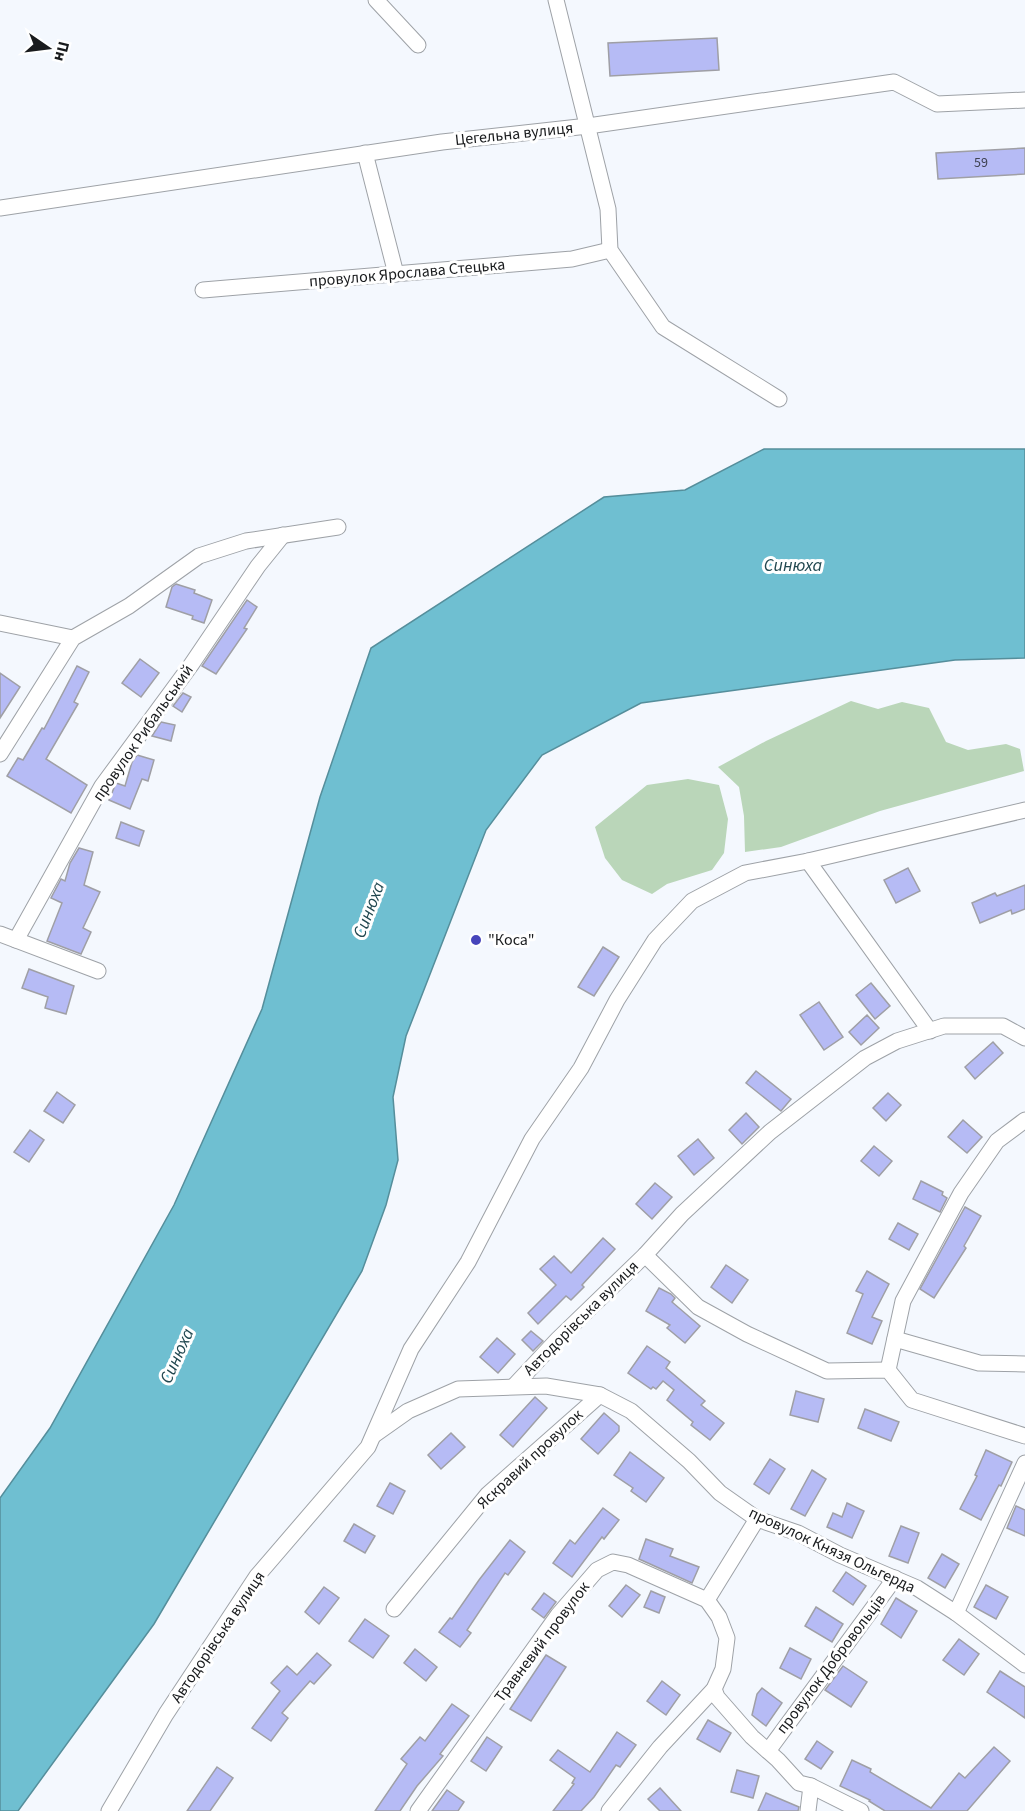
<svg xmlns="http://www.w3.org/2000/svg" width="1025" height="1811" viewBox="0 0 1025 1811" font-family="'Source Sans 3',sans-serif">
  <style>
    .green { fill: #bad6b9 }
    .water { fill: #6fbfd1; stroke: #558e9b; stroke-width: 1.5 }
    .building { fill: #b6bbf5; stroke: #9f9fa5; stroke-width: 1.5 }
    .lines { fill: none; stroke-linecap: round; stroke-linejoin: round }
    .street-casing { stroke: #9ea2a7; stroke-width: 17 }
    .street { stroke: #fff; stroke-width: 15 }
    .poi-dot { fill: #4745bb; stroke: #fff; stroke-width: 2 }
    .labels { text-anchor: middle; dominant-baseline: central; stroke-width: 6; stroke-linejoin: round; paint-order: stroke }
    .number-label { font-size: 14px; fill: #404353 }
    .street-label { font-size: 16px; fill: #191b1d; stroke: #fff }
    .poi-label { font-size: 16px; fill: #191b1d; stroke: #fff; text-anchor: start }
    .water-label { font-size: 18px; font-style: italic; fill: #224850; stroke: #fff }
  </style>
  <rect width="100%" height="100%" fill="#f4f8fe"/>
  <g class="green">
    <polygon points="851,701 878,709 902,702 929,708 946,742 968,750 1006,744 1020,749 1024,771 880,811 781,847 745,852 744,816 739,787 718,767 766,741"/>
    <polygon points="688,779 719,785 728,819 724,853 712,870 667,884 652,894 622,880 605,858 595,827 647,785"/>
  </g>
  <polygon class="water" points="764,449 1025,449 1025,658 955,660 641,703 542,755 486,830 406,1036 393,1097 398,1160 386,1205 362,1271 154,1624 18,1811 0,1811 0,1498 50,1428 174,1205 262,1009 320,797 371,648 604,497 685,490"/>
  <g class="building">
    <polygon points="717,38 719,70 610,76 608,43"/>
    <polygon points="1025,148 1025,174 938,179 936,153"/>
    <polygon points="176,584 195,590 194,593 212,600 204,623 192,619 193,616 166,607 172,587"/>
    <polygon points="247,600 257,607 244,628 247,629 216,674 202,666"/>
    <polygon points="140,659 159,673 141,697 122,683"/>
    <polygon points="77,666 89,672 74,702 78,704 46,759 87,785 71,813 7,776 18,758 23,760 42,728 44,729"/>
    <polygon points="0,673 20,687 0,718"/>
    <polygon points="183,693 191,697 182,712 173,706"/>
    <polygon points="161,722 175,725 171,741 152,736"/>
    <polygon points="137,755 154,760 148,781 142,779 130,809 109,800 116,783 125,786 132,762"/>
    <polygon points="121,822 144,831 139,846 116,838"/>
    <polygon points="79,848 93,852 84,885 100,892 83,928 91,932 81,954 47,941 62,903 51,898 61,879 65,881 70,863"/>
    <polygon points="908,868 920,891 896,903 884,880"/>
    <polygon points="1025,885 1025,909 1012,914 1011,910 980,923 972,903 995,893 997,896"/>
    <polygon points="603,947 619,957 594,996 578,987"/>
    <polygon points="29,969 74,986 66,1014 45,1008 48,997 22,988"/>
    <polygon points="871,983 890,1006 875,1019 856,995"/>
    <polygon points="819,1002 843,1037 824,1050 800,1015"/>
    <polygon points="867,1015 879,1028 861,1045 849,1032"/>
    <polygon points="993,1042 1003,1053 975,1079 965,1067"/>
    <polygon points="756,1071 791,1099 781,1111 746,1083"/>
    <polygon points="57,1092 75,1105 63,1123 44,1111"/>
    <polygon points="888,1093 901,1105 886,1121 873,1108"/>
    <polygon points="746,1113 759,1127 742,1144 729,1130"/>
    <polygon points="963,1120 982,1137 967,1153 948,1137"/>
    <polygon points="30,1130 44,1140 29,1162 14,1152"/>
    <polygon points="698,1139 714,1158 694,1175 678,1156"/>
    <polygon points="874,1146 892,1161 879,1176 861,1161"/>
    <polygon points="921,1181 943,1192 942,1195 947,1198 940,1212 913,1199"/>
    <polygon points="655,1183 672,1197 652,1219 636,1204"/>
    <polygon points="965,1207 981,1216 964,1246 966,1248 934,1298 920,1289"/>
    <polygon points="898,1223 918,1234 909,1250 889,1239"/>
    <polygon points="603,1238 615,1249 582,1285 584,1287 571,1300 566,1296 538,1324 528,1313 556,1285 540,1269 554,1256 571,1273"/>
    <polygon points="726,1265 748,1280 732,1303 711,1287"/>
    <polygon points="867,1271 889,1284 872,1317 882,1321 872,1344 847,1333 863,1294 856,1291"/>
    <polygon points="659,1288 671,1294 675,1298 672,1302 700,1326 685,1343 667,1328 670,1325 646,1311"/>
    <polygon points="531,1331 543,1341 533,1351 522,1340"/>
    <polygon points="497,1338 515,1354 498,1373 480,1357"/>
    <polygon points="647,1346 670,1362 666,1368 705,1401 701,1405 724,1423 710,1440 691,1425 693,1422 667,1400 674,1390 663,1381 656,1389 653,1387 651,1389 628,1373"/>
    <polygon points="796,1391 824,1399 818,1422 790,1415"/>
    <polygon points="535,1397 547,1408 513,1447 500,1435"/>
    <polygon points="865,1409 899,1422 891,1441 858,1428"/>
    <polygon points="604,1413 619,1426 619,1431 598,1454 581,1439"/>
    <polygon points="451,1433 465,1447 441,1469 428,1455"/>
    <polygon points="986,1450 1012,1462 1001,1486 999,1485 981,1520 960,1509 977,1476 975,1475"/>
    <polygon points="630,1452 664,1478 646,1502 631,1491 633,1488 614,1475"/>
    <polygon points="770,1459 785,1469 769,1494 754,1484"/>
    <polygon points="812,1470 826,1479 805,1516 791,1509"/>
    <polygon points="390,1483 405,1491 393,1514 377,1506"/>
    <polygon points="847,1503 864,1511 852,1538 827,1527 833,1513 842,1517"/>
    <polygon points="1016,1506 1025,1510 1025,1536 1007,1528"/>
    <polygon points="603,1508 619,1520 604,1539 602,1537 572,1577 553,1563 570,1540 575,1544"/>
    <polygon points="354,1524 375,1536 365,1553 344,1541"/>
    <polygon points="901,1526 919,1533 908,1563 889,1556"/>
    <polygon points="646,1539 673,1549 670,1556 699,1567 692,1583 639,1559"/>
    <polygon points="510,1540 525,1552 508,1575 505,1573 467,1630 471,1633 460,1647 439,1632 450,1618 452,1619 479,1580"/>
    <polygon points="942,1554 959,1564 945,1588 928,1578"/>
    <polygon points="846,1572 866,1586 853,1605 833,1591"/>
    <polygon points="626,1585 640,1595 622,1617 609,1606"/>
    <polygon points="986,1585 1008,1597 996,1619 974,1607"/>
    <polygon points="324,1587 339,1598 319,1624 305,1612"/>
    <polygon points="651,1591 665,1597 659,1613 644,1607"/>
    <polygon points="544,1593 556,1602 544,1618 532,1609"/>
    <polygon points="896,1598 917,1611 901,1638 881,1624"/>
    <polygon points="816,1607 843,1624 832,1642 805,1626"/>
    <polygon points="365,1619 389,1636 373,1658 349,1641"/>
    <polygon points="959,1639 979,1654 964,1675 943,1660"/>
    <polygon points="790,1648 811,1659 801,1679 780,1668"/>
    <polygon points="415,1649 437,1667 426,1681 404,1663"/>
    <polygon points="317,1653 331,1665 314,1684 310,1681 282,1713 288,1718 271,1741 252,1728 280,1691 271,1683 287,1666 297,1675"/>
    <polygon points="546,1655 566,1667 531,1721 510,1709"/>
    <polygon points="843,1666 867,1682 851,1707 825,1690"/>
    <polygon points="1000,1671 1025,1687 1025,1718 987,1692"/>
    <polygon points="662,1681 680,1695 666,1715 647,1701"/>
    <polygon points="762,1688 782,1703 766,1726 752,1715 757,1694"/>
    <polygon points="452,1704 469,1716 440,1754 443,1756 417,1786 400,1811 375,1811 407,1764 401,1759 420,1737 425,1741"/>
    <polygon points="708,1720 731,1733 720,1752 697,1739"/>
    <polygon points="617,1732 636,1745 620,1767 616,1765 594,1797 581,1811 553,1811 574,1784 572,1783 575,1778 550,1760 558,1750 590,1772"/>
    <polygon points="487,1737 502,1747 486,1771 471,1761"/>
    <polygon points="817,1741 833,1752 821,1769 805,1759"/>
    <polygon points="994,1747 1010,1761 967,1811 885,1811 869,1801 870,1800 840,1786 852,1760 871,1769 870,1772 931,1808 959,1773 965,1778"/>
    <polygon points="217,1767 233,1778 210,1811 187,1811"/>
    <polygon points="737,1770 759,1776 753,1798 731,1792"/>
    <polygon points="660,1788 681,1811 660,1811 648,1799"/>
    <polygon points="447,1790 464,1802 458,1811 432,1811"/>
    <polygon points="766,1793 799,1807 798,1811 758,1811"/>
  </g>
  <g class="lines">
    <g class="street-casing">
      <g id="street">
        <polyline points="376,0 418,45"/>
        <polyline points="556,0 608,209 610,250 663,327 779,399"/>
        <polyline points="365,153 396,274"/>
        <polyline points="0,208 442,142 588,126 894,82 937,104 1025,100"/>
        <polyline points="203,290 572,259 610,250"/>
        <polyline points="0,623 73,638"/>
        <polyline points="0,754 73,638 129,606 199,556 246,541 338,527"/>
        <polyline points="808,861 930,1031"/>
        <polyline points="0,934 98,971"/>
        <polyline points="16,940 102,786 191,665 258,566 283,535"/>
        <polyline points="645,1255 698,1307 747,1334 827,1371 888,1370 912,1400 1025,1436"/>
        <polyline points="895,1339 979,1363 1025,1364"/>
        <polyline points="888,1370 903,1301 961,1193 997,1141 1025,1120"/>
        <polyline points="514,1386 558,1339 645,1255 682,1214 770,1132 865,1058 897,1041 944,1026 1003,1026 1025,1038"/>
        <polyline points="374,1435 408,1411 458,1389 546,1386 600,1395 631,1411 689,1461 720,1493 757,1519 798,1533 840,1555 917,1588 956,1613 1025,1665"/>
        <polyline points="707,1600 757,1519"/>
        <polyline points="394,1609 488,1494 600,1395"/>
        <polyline points="956,1613 1025,1463"/>
        <polyline points="714,1689 717,1697 752,1737 778,1760 799,1783 811,1786 861,1811"/>
        <polyline points="768,1751 895,1578"/>
        <polyline points="109,1811 166,1714 257,1576 368,1447 411,1349 468,1262 532,1139 581,1068 617,1000 655,940 692,901 745,873 808,861 1025,810"/>
        <polyline points="418,1811 558,1615 597,1570 613,1562 628,1565 707,1600 719,1617 727,1638 723,1669 714,1689 660,1747 609,1811"/>
        <polyline points="808,1811 811,1786"/>
      </g>
    </g>
    <use href="#street" class="street"/>
  </g>
  <circle class="poi-dot" cx="476" cy="940" r="6"/>
  <g class="labels">
    <g class="number-label">
      <text x="981" y="163">59</text>
    </g>
    <g class="street-label">
      <text transform="translate(514 134) rotate(-6)">Цегельна вулиця</text>
      <text transform="translate(407 273) rotate(-5)">провулок Ярослава Стецька</text>
      <text transform="translate(143 733) rotate(-55)">провулок Рибальський</text>
      <text transform="translate(581 1318) rotate(-45)">Автодорівська вулиця</text>
      <text transform="translate(530 1459) rotate(-43)">Яскравий провулок</text>
      <text transform="translate(832 1550) rotate(25)">провулок Князя Ольгерда</text>
      <text transform="translate(218 1637) rotate(-56)">Автодорівська вулиця</text>
      <text transform="translate(542 1642) rotate(-53)">Травневий провулок</text>
      <text transform="translate(831 1664) rotate(-53)">провулок Добровольців</text>
    </g>
    <g class="poi-label">
      <text x="488" y="940">"Коса"</text>
    </g>
    <g class="water-label">
      <text x="793" y="565">Синюха</text>
      <text transform="translate(369 910) rotate(-69)">Синюха</text>
      <text transform="translate(177 1356) rotate(-66)">Синюха</text>
    </g>
  </g>
  <g transform="translate(48 48) rotate(104)" stroke="#ffffff" stroke-width="4.5" paint-order="stroke">
  <path d="M0-4.5L10 22L0 15L-10 22Z" fill="#191b1d"/>
  <text y="-9" font-size="16" font-weight="bold" text-anchor="middle" fill="#191b1d">Пн</text>
  </g>
</svg>
